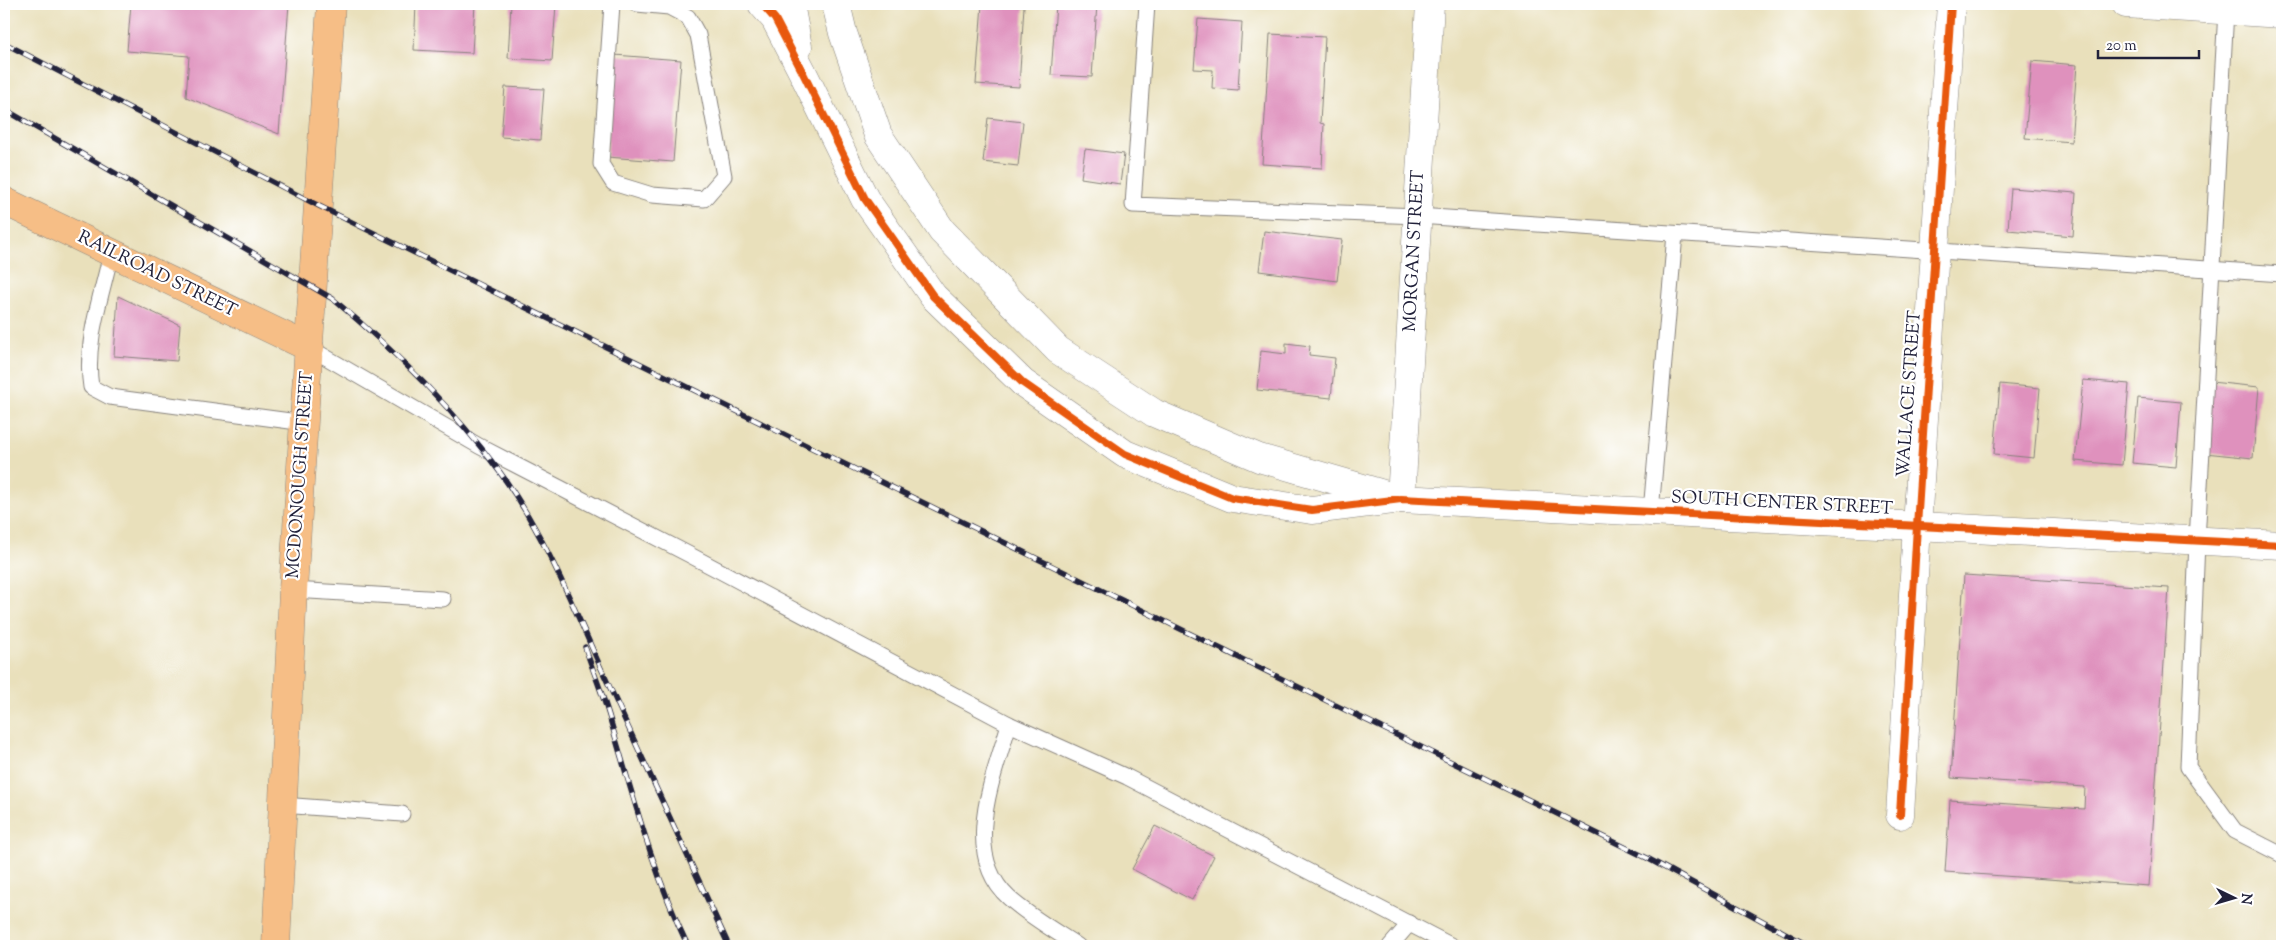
<svg xmlns="http://www.w3.org/2000/svg" width="2286" height="950" viewBox="0 0 2286 950" font-family="'Sorts Mill Goudy',serif">
  <style>
    .building { fill: #df91bd }
    .lines { fill: none; stroke-linecap: round; stroke-linejoin: round }
    .service-casing { stroke: #86817b; stroke-width: 17 }
    .minor-casing { stroke: #86817b; stroke-width: 29 }
    .tertiary-casing { stroke: #86817b; stroke-width: 29 }
    .primary-casing { stroke: #86817b; stroke-width: 29 }
    .service { stroke: #fff; stroke-width: 15 }
    .minor { stroke: #fff; stroke-width: 28 }
    .tertiary { stroke: #fff; stroke-width: 28 }
    .primary { stroke: #f6be86; stroke-width: 28 }
    .rail-casing { stroke: #22223b; stroke-width: 5.5 }
    .rail { stroke: #fff; stroke-width: 4; stroke-dasharray: 11; stroke-linecap: butt }
    .cycleway-casing { stroke: #fff; stroke-width: 11 }
    .cycleway { stroke: #e8590c; stroke-width: 8 }
    .labels { text-anchor: middle; dominant-baseline: central; stroke-width: 4.5; stroke-linejoin: round; paint-order: stroke }
    .street-label { font-size: 18px; fill: #22223b; stroke: #fff }
  </style>
  <rect width="100%" height="100%" fill="#fff"/>
  <filter id="ink" filterUnits="userSpaceOnUse"><feTurbulence type="fractalNoise" baseFrequency=".02" numOctaves="2"/><feDisplacementMap in="SourceGraphic" scale="10" xChannelSelector="R" yChannelSelector="G"/><feConvolveMatrix kernelMatrix="1 2 1 2 8 2 1 2 1" color-interpolation-filters="sRGB"/></filter>
  <filter id="wash" filterUnits="userSpaceOnUse"><feTurbulence type="fractalNoise" baseFrequency=".0096" numOctaves="4" result="noise"/><feDisplacementMap in="SourceGraphic" scale="20" xChannelSelector="R" yChannelSelector="G"/><feGaussianBlur stdDeviation="1.12" result="paint"/><feColorMatrix in="noise" values="0 0 0 0 0 0 0 0 0 0 0 0 0 0 0 0 0 1.4 0 .05"/><feComposite in="paint" operator="in"/></filter>
  <g filter="url(#wash)">
    <rect width="100%" height="100%" fill="#e9e0bb"/>
    <g id="blocks">
      <g class="building">
        <polygon points="131,4 289,4 279,134 186,97 189,56 127,51"/>
        <polygon points="416,4 475,4 472,53 414,50"/>
        <polygon points="511,4 556,4 552,61 508,58"/>
        <polygon points="982,4 1024,6 1019,87 976,84"/>
        <polygon points="1056,4 1097,4 1092,77 1051,75"/>
        <polygon points="1198,19 1242,22 1238,90 1212,88 1213,70 1194,69"/>
        <polygon points="1270,34 1325,37 1320,123 1324,124 1322,168 1262,164"/>
        <polygon points="614,55 681,60 673,162 607,157"/>
        <polygon points="2032,61 2077,65 2071,142 2025,138"/>
        <polygon points="505,87 544,89 540,140 501,137"/>
        <polygon points="988,118 1023,122 1018,166 983,162"/>
        <polygon points="1085,149 1124,154 1120,184 1081,178"/>
        <polygon points="2011,188 2076,193 2073,236 2008,230"/>
        <polygon points="1264,231 1342,240 1337,281 1259,271"/>
        <polygon points="118,296 180,325 177,361 114,356"/>
        <polygon points="1286,343 1310,346 1309,355 1335,358 1331,398 1257,390 1261,351 1286,354"/>
        <polygon points="2083,380 2129,384 2122,465 2075,461"/>
        <polygon points="2211,382 2259,387 2253,458 2205,453"/>
        <polygon points="2000,384 2040,388 2034,458 1994,454"/>
        <polygon points="2138,398 2181,402 2176,467 2132,463"/>
        <polygon points="1964,575 2169,588 2149,886 1945,872 1950,800 2084,809 2085,787 1951,778"/>
        <polygon points="1155,826 1214,856 1192,900 1132,869"/>
      </g>
    </g>
  </g>
  <g filter="url(#ink)">
    <use href="#blocks" fill-opacity="0" stroke="#86817b" stroke-width="1"/>
    <g class="lines">
      <g class="service-casing">
        <g id="service">
          <polyline points="612,4 601,164 613,183 652,195 704,199 724,176 698,35 688,17 669,7 637,4"/>
          <polyline points="1147,4 1133,205 1418,216 2282,274"/>
          <polyline points="2226,10 2197,541 2188,767 2235,831 2282,855"/>
          <path d="M111,253C102,295 84,343 91,387L110,397L305,423"/>
          <polyline points="310,348 479,446 688,554 1009,724 1127,777 1452,946"/>
          <polyline points="1651,512 1675,234"/>
          <polyline points="293,590 443,599"/>
          <path d="M1009,724C994,777 960,853 1009,898C1029,916 1055,931 1078,946"/>
          <polyline points="282,805 402,814"/>
          <polyline points="1390,946 1410,923"/>
        </g>
      </g>
      <g class="minor-casing">
        <g id="minor">
          <polyline points="2126,4 2282,14"/>
          <polyline points="1900,815 1917,526 1951,4"/>
        </g>
      </g>
      <g class="tertiary-casing">
        <g id="tertiary">
          <polyline points="762,4 775,19 802,71 865,199 933,296 1023,383 1125,454 1232,498 1312,510 1401,499 2282,545"/>
          <polyline points="790,4 798,47"/>
          <polyline points="836,4 843,33 878,135 942,231 1058,350 1154,413 1259,458 1390,496"/>
          <polyline points="1401,499 1430,4"/>
        </g>
      </g>
      <g class="primary-casing">
        <g id="primary">
          <polyline points="4,201 310,348"/>
          <polyline points="276,946 293,590 331,4"/>
        </g>
      </g>
      <use href="#service" class="service"/>
      <use href="#minor" class="minor"/>
      <use href="#tertiary" class="tertiary"/>
      <use href="#primary" class="primary"/>
      <g class="rail-casing">
        <g id="rail">
          <polyline points="4,43 319,206 1647,858 1809,946"/>
          <path d="M4,109L333,299C394,350 452,407 499,471C542,530 570,599 600,666C643,759 686,853 729,946"/>
          <path d="M585,647C593,671 603,695 610,719C633,796 653,873 688,946"/>
        </g>
      </g>
      <use href="#rail" class="rail"/>
      <g class="cycleway-casing">
        <g id="cycleway">
          <polyline points="762,4 775,19 802,71 865,199 933,296 1023,383 1125,454 1232,498 1312,510 1401,499 2282,545"/>
          <polyline points="1900,815 1917,526 1951,4"/>
        </g>
      </g>
      <use href="#cycleway" class="cycleway"/>
    </g>
  </g>
  <g class="labels">
    <g class="street-label">
      <text transform="translate(1415 251) rotate(-87)">MORGAN STREET</text>
      <text transform="translate(157 275) rotate(26)">RAILROAD STREET</text>
      <text transform="translate(1910 394) rotate(-86)">WALLACE STREET</text>
      <text transform="translate(301 475) rotate(-86)">MCDONOUGH STREET</text>
      <text transform="translate(1782 504) rotate(3)">SOUTH CENTER STREET</text>
    </g>
  </g>
  <rect width="2286" height="950" fill="none" stroke="#fff" stroke-width="20"/>
  <g transform="translate(2234 898) rotate(95)" stroke="#ffffff" stroke-width="4" paint-order="stroke">
  <path d="M0-4L9 19L0 12L-9 19Z" fill="#22223b"/>
  <text y="-8" font-size="14" font-weight="bold" text-anchor="middle" fill="#22223b">N</text>
  </g>
  <path d="M2098 50v8h101v-8" fill="none" stroke="#22223b" stroke-width="2.5"/>
  <text x="2106" y="50" font-size="15" fill="#22223b" stroke="#ffffff" stroke-width="4" paint-order="stroke">20 m</text>
</svg>
